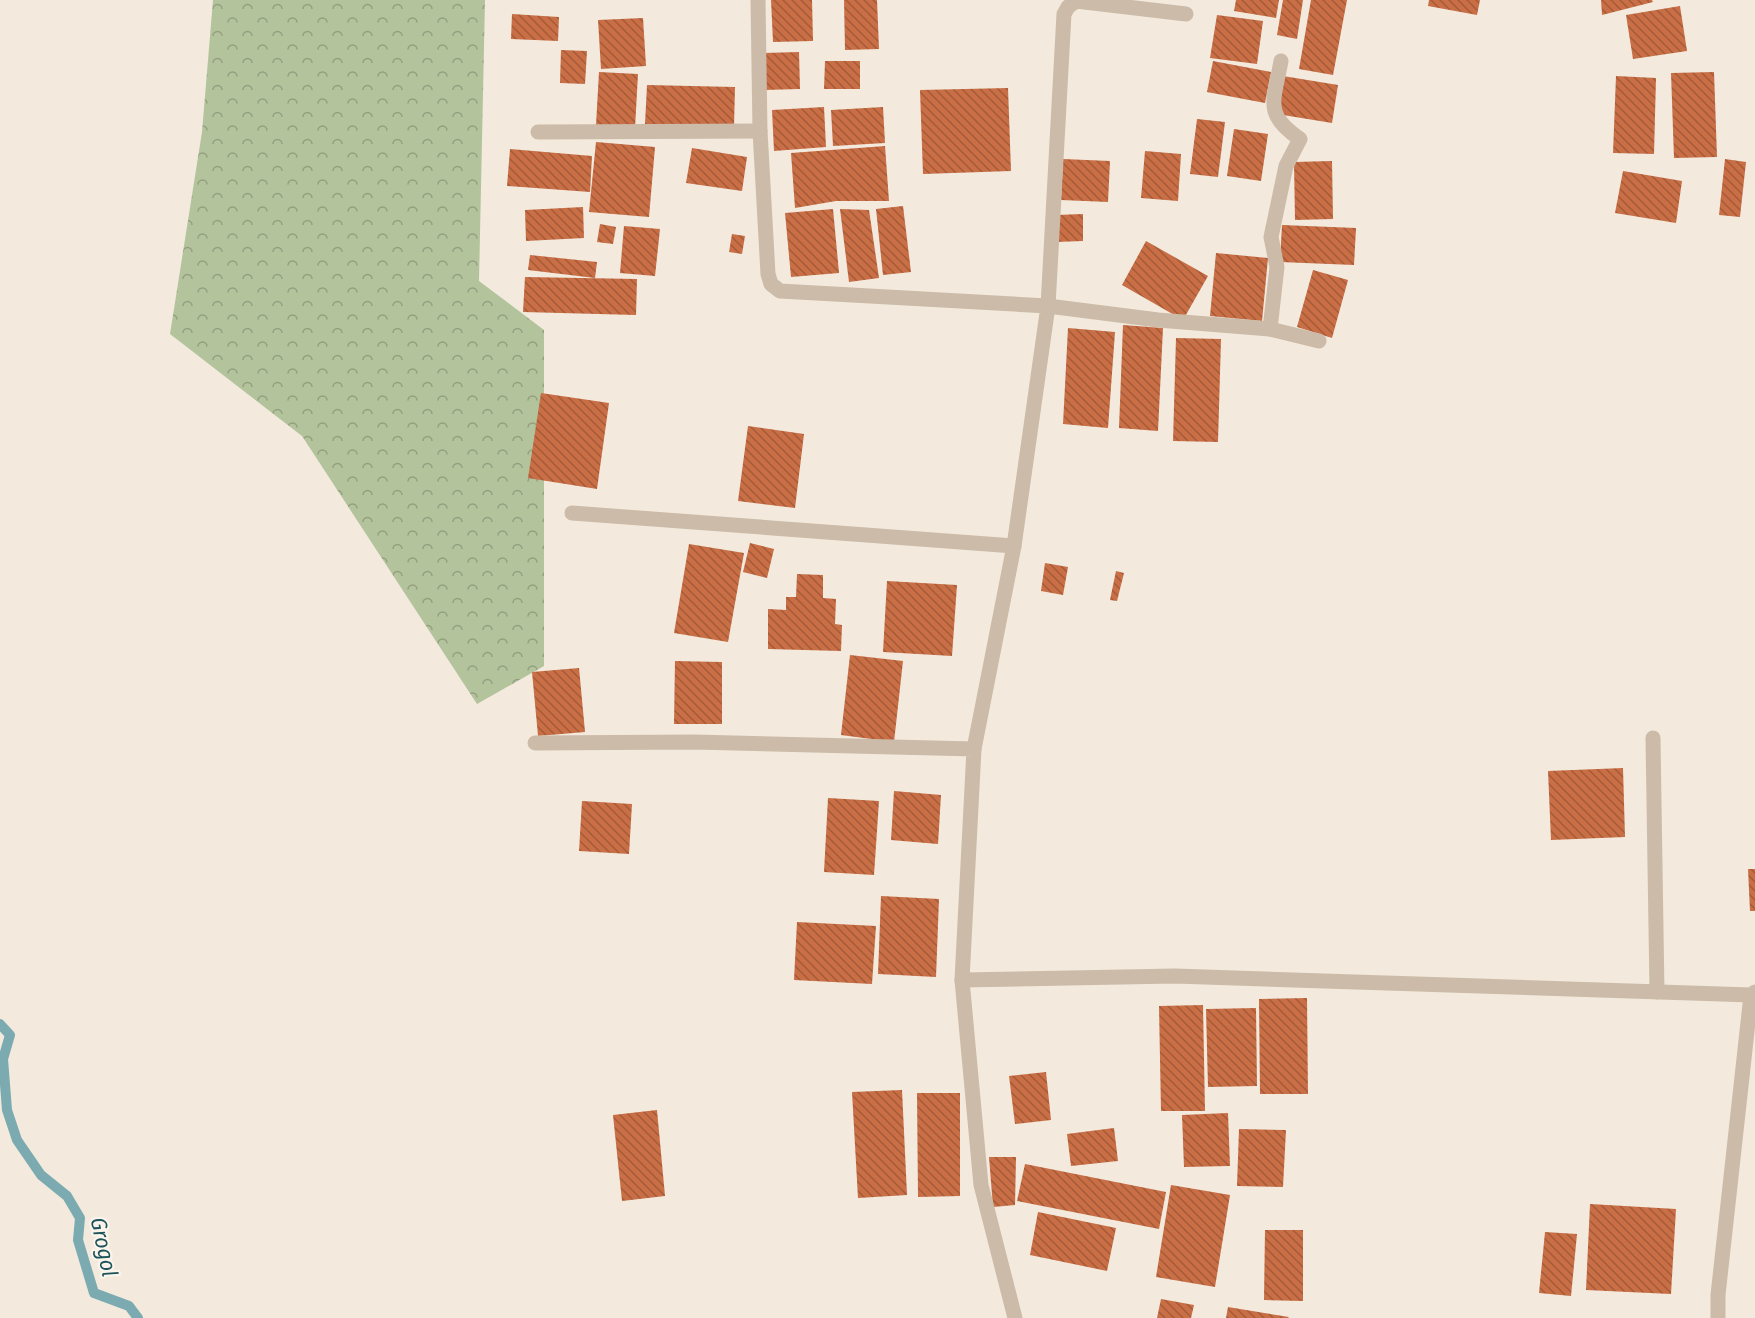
<svg xmlns="http://www.w3.org/2000/svg" width="1755" height="1318" viewBox="0 0 1755 1318" font-family="'Fira Sans Condensed',sans-serif">
  <style>
    .forest { fill: url(#forest-crowns) }
    .lines { fill: none; stroke-linecap: round; stroke-linejoin: round }
    .stream { stroke: #7babb1; stroke-width: 10 }
    .building { fill: url(#building-back-hatch) }
    .minor { stroke: #ccbba8; stroke-width: 15 }
    .labels { text-anchor: middle; dominant-baseline: central; stroke-width: 4.5; stroke-linejoin: round; paint-order: stroke }
    .water-label { font-size: 22px; font-style: italic; fill: #1d535b; stroke: #faf4ea }
  </style>
  <defs>
    <pattern id="forest-crowns" width="20" height="18" patternUnits="userSpaceOnUse" patternTransform="scale(1.5)"><rect width="20" height="18" fill="#b3c39c"/><path d="M2 6a3 3 0 1 1 6 0M12 15a3 3 0 1 1 6 0" fill="none" stroke="#939f7f"/></pattern>
    <pattern id="building-back-hatch" width="6" height="6" patternUnits="userSpaceOnUse" patternTransform="scale(1.5)"><rect width="6" height="6" fill="#c96e45"/><path d="M-1 5l2 2M0 0l6 6M5-1l2 2" fill="none" stroke="#a45b3a"/></pattern>
  </defs>
  <rect width="100%" height="100%" fill="#f3eadd"/>
  <polygon class="forest" points="213,0 485,0 479,281 544,330 544,666 477,704 302,436 170,334 202,132"/>
  <g class="lines">
    <polyline class="stream" points="0,1024 10,1035 3,1059 7,1110 17,1140 41,1175 67,1196 80,1218 78,1240 94,1293 129,1306 138,1318"/>
  </g>
  <g class="building">
    <polygon points="771,0 812,0 813,41 773,42"/>
    <polygon points="844,0 877,0 879,49 845,50"/>
    <polygon points="1236,0 1279,0 1276,18 1234,11"/>
    <polygon points="1283,0 1303,0 1297,39 1277,35"/>
    <polygon points="1311,0 1347,0 1333,75 1299,69"/>
    <polygon points="1429,0 1480,0 1477,15 1428,6"/>
    <polygon points="1601,0 1652,0 1653,2 1602,15"/>
    <polygon points="1680,6 1687,51 1633,59 1626,15"/>
    <polygon points="512,14 559,17 558,41 511,39"/>
    <polygon points="1217,15 1263,21 1257,64 1210,58"/>
    <polygon points="643,18 646,66 601,69 598,20"/>
    <polygon points="561,50 587,51 585,84 560,83"/>
    <polygon points="799,52 800,89 764,90 763,53"/>
    <polygon points="825,61 860,61 860,89 824,89"/>
    <polygon points="1213,61 1271,72 1265,103 1207,92"/>
    <polygon points="599,72 638,74 635,128 596,125"/>
    <polygon points="1714,72 1717,157 1674,158 1671,73"/>
    <polygon points="1283,76 1338,85 1332,123 1277,114"/>
    <polygon points="1616,76 1656,78 1654,154 1613,153"/>
    <polygon points="647,85 735,87 734,127 645,124"/>
    <polygon points="1008,88 1011,171 923,174 920,90"/>
    <polygon points="824,107 826,147 774,151 772,110"/>
    <polygon points="883,107 885,143 833,146 831,110"/>
    <polygon points="1197,119 1225,122 1218,177 1190,174"/>
    <polygon points="1234,129 1268,134 1261,181 1227,176"/>
    <polygon points="596,142 655,147 649,217 589,212"/>
    <polygon points="885,146 889,201 836,201 795,208 791,153"/>
    <polygon points="692,148 747,157 742,191 686,183"/>
    <polygon points="510,149 592,156 590,192 507,186"/>
    <polygon points="1145,151 1181,154 1178,201 1141,198"/>
    <polygon points="1063,159 1110,161 1108,202 1061,200"/>
    <polygon points="1725,159 1746,162 1740,217 1719,215"/>
    <polygon points="1332,161 1333,219 1295,220 1294,162"/>
    <polygon points="1623,171 1682,181 1676,223 1615,213"/>
    <polygon points="903,206 911,272 883,275 876,209"/>
    <polygon points="583,207 584,238 526,241 525,210"/>
    <polygon points="833,209 839,273 791,277 785,213"/>
    <polygon points="840,209 869,210 879,278 849,282"/>
    <polygon points="1083,214 1083,241 1056,242 1056,215"/>
    <polygon points="600,224 616,227 613,244 597,242"/>
    <polygon points="1282,225 1356,228 1354,265 1280,262"/>
    <polygon points="624,226 660,229 655,276 620,273"/>
    <polygon points="732,234 745,236 742,254 729,252"/>
    <polygon points="1146,241 1208,276 1183,320 1122,285"/>
    <polygon points="1216,253 1268,258 1262,321 1210,316"/>
    <polygon points="530,255 597,262 595,278 528,270"/>
    <polygon points="1313,270 1348,280 1332,338 1297,327"/>
    <polygon points="525,277 637,279 636,315 523,312"/>
    <polygon points="1123,325 1163,328 1158,431 1119,428"/>
    <polygon points="1068,328 1115,332 1108,428 1063,424"/>
    <polygon points="1176,338 1221,339 1218,442 1173,441"/>
    <polygon points="541,393 609,403 597,489 528,478"/>
    <polygon points="748,426 804,434 795,508 738,501"/>
    <polygon points="750,543 774,549 767,578 743,572"/>
    <polygon points="689,544 744,553 728,642 674,633"/>
    <polygon points="1045,563 1068,567 1063,595 1041,591"/>
    <polygon points="1116,571 1124,573 1117,601 1110,600"/>
    <polygon points="797,574 823,575 823,598 836,599 835,624 842,625 841,651 768,649 768,609 786,610 786,597 796,597"/>
    <polygon points="887,581 957,585 952,656 883,652"/>
    <polygon points="850,655 903,661 894,742 841,735"/>
    <polygon points="675,661 722,662 722,724 674,724"/>
    <polygon points="579,668 585,732 538,736 532,672"/>
    <polygon points="1623,768 1625,837 1551,840 1548,771"/>
    <polygon points="894,791 941,795 938,844 891,840"/>
    <polygon points="828,798 879,801 874,875 824,872"/>
    <polygon points="582,801 632,804 629,854 579,851"/>
    <polygon points="1748,869 1755,869 1755,911 1750,911"/>
    <polygon points="881,896 939,899 936,977 878,974"/>
    <polygon points="797,922 876,926 872,984 794,980"/>
    <polygon points="1307,998 1308,1094 1260,1094 1259,999"/>
    <polygon points="1203,1005 1205,1111 1161,1111 1159,1006"/>
    <polygon points="1256,1008 1257,1086 1208,1087 1206,1009"/>
    <polygon points="1046,1072 1051,1120 1015,1124 1009,1076"/>
    <polygon points="902,1090 907,1195 858,1198 852,1092"/>
    <polygon points="917,1093 960,1093 960,1196 918,1197"/>
    <polygon points="657,1110 665,1196 622,1201 613,1115"/>
    <polygon points="1228,1113 1230,1166 1184,1167 1182,1115"/>
    <polygon points="1114,1128 1118,1161 1071,1166 1067,1134"/>
    <polygon points="1239,1129 1286,1130 1283,1187 1237,1186"/>
    <polygon points="989,1157 1016,1157 1015,1205 993,1207"/>
    <polygon points="1025,1164 1166,1192 1159,1229 1017,1201"/>
    <polygon points="1171,1185 1230,1195 1215,1287 1156,1277"/>
    <polygon points="1590,1204 1676,1209 1671,1294 1586,1290"/>
    <polygon points="1038,1212 1116,1228 1107,1271 1030,1255"/>
    <polygon points="1265,1230 1303,1230 1303,1301 1264,1300"/>
    <polygon points="1545,1232 1577,1234 1571,1296 1539,1293"/>
    <polygon points="1161,1299 1194,1305 1191,1318 1157,1318"/>
    <polygon points="1228,1307 1289,1317 1288,1318 1226,1318"/>
  </g>
  <g class="lines">
    <g class="minor">
      <polyline points="758,0 760,131 768,274 771,284 780,291 1048,306 1014,546 974,749"/>
      <polyline points="1186,14 1076,1 1068,7 1064,14 1048,306 1158,320 1270,329 1319,341"/>
      <polyline points="538,132 760,131"/>
      <path d="M1270,329L1277,267L1271,237L1286,166L1300,139C1263,114 1274,101 1281,61"/>
      <polyline points="572,513 1014,546"/>
      <polyline points="1653,738 1657,992"/>
      <polyline points="535,743 694,742 974,749 962,980 981,1185 1015,1318"/>
      <polyline points="962,980 1175,976 1751,995 1755,992"/>
      <polyline points="1718,1318 1718,1295 1751,995"/>
    </g>
  </g>
  <g class="labels">
    <g class="water-label">
      <text transform="translate(104 1247) rotate(78)">Grogol</text>
    </g>
  </g>
</svg>
